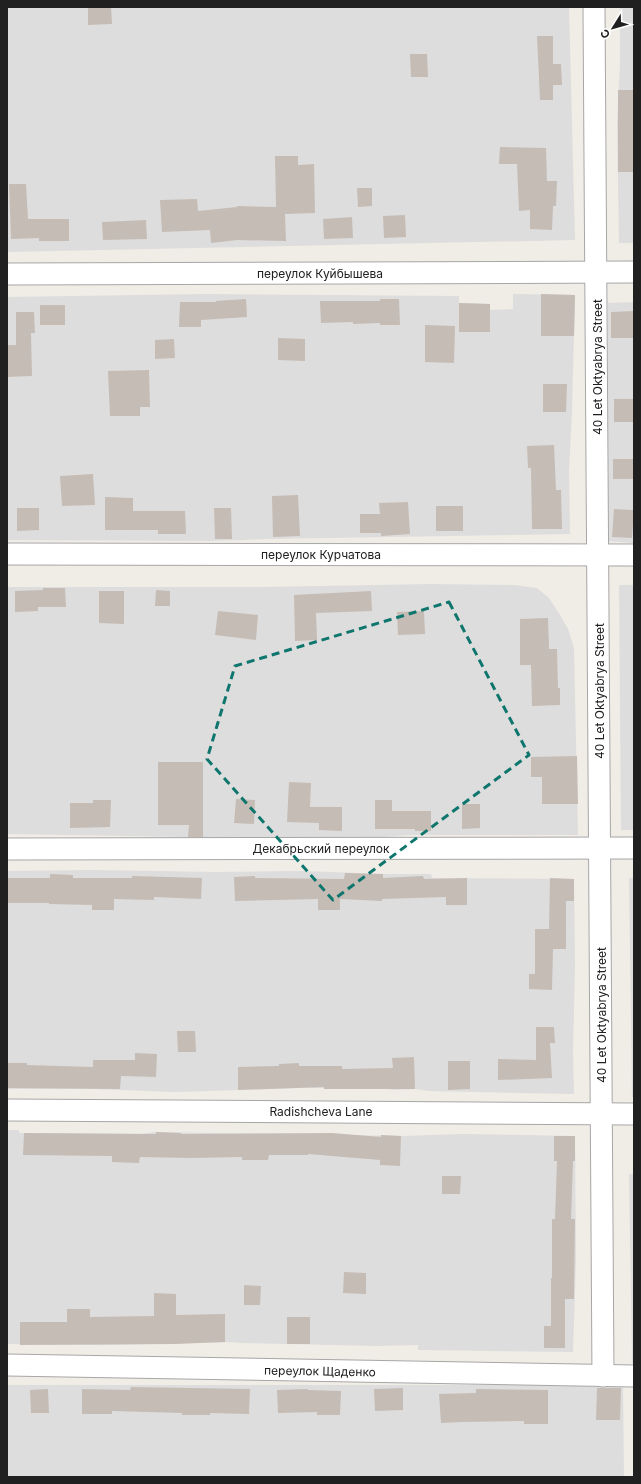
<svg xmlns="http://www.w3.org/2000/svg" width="641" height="1484" viewBox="0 0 641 1484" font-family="Inter,sans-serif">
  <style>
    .residential { fill: #dedddd }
    .building { fill: #c5bcb5 }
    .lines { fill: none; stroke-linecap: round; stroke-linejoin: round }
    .street-casing { stroke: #a7a7a7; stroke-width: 23 }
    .street { stroke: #fff; stroke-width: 21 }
    .marked { fill: none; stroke: #0f766e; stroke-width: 3; stroke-dasharray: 8 5; stroke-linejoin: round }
    .labels { text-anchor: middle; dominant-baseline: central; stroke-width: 3; stroke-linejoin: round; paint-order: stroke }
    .street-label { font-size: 12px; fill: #202020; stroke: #fff }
  </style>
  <rect width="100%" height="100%" fill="#f0ece6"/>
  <g class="residential">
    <polygon points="7,7 569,7 575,240 7,252"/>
    <polygon points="620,7 634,7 634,243 619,243 617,123 620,63"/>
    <polygon points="205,294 459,296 459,303 490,304 490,310 513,309 513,294 575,295 572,411 569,471 570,534 267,539 212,541 7,540 7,297"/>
    <polygon points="634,302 634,543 604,541 608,366 608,303"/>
    <polygon points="432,584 514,585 537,588 549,598 560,615 568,629 574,648 578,835 411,835 369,838 188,837 7,834 7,587 264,587"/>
    <polygon points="619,585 634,585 634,830 621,830"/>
    <polygon points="91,870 216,872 302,871 385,874 431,874 432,878 574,879 575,966 573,1052 574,1094 428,1091 415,1089 393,1090 385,1088 300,1088 175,1092 93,1089 7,1089 7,871"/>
    <polygon points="629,878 634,878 634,1097 632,1097"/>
    <polygon points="7,1130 19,1130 19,1133 141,1134 156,1132 401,1136 463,1134 575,1136 576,1262 573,1352 423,1350 418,1350 418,1345 377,1346 242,1343 225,1342 110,1345 7,1344"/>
    <polygon points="629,1174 634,1174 634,1363 632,1363"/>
    <polygon points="7,1385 623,1385 624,1477 7,1477"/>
  </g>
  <g class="building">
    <polygon points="88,7 111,7 112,24 88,25"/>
    <polygon points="537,36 553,36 553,64 561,64 562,85 553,85 553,100 540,100"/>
    <polygon points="410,54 427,54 428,77 411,77"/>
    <rect x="618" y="90" width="16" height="82"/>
    <polygon points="500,147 546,148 547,181 557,181 556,206 553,206 552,230 530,229 530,210 519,211 517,164 499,164"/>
    <polygon points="275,156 298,156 298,165 314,164 315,213 285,214 286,241 237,240 211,243 210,230 162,232 160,200 197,199 198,211 237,207 237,206 276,207"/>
    <polygon points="9,184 26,184 28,219 69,219 69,241 39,241 39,238 11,239"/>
    <polygon points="357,188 372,188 372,206 358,207"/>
    <polygon points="405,215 406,237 384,238 383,216"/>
    <polygon points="352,217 353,238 324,239 323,219"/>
    <polygon points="146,220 147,239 103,240 102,222"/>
    <polygon points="541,294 575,295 574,336 541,336"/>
    <polygon points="246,299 247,317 201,320 201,327 179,327 180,302 216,302 216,301"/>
    <polygon points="380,299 399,299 400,325 380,325 380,323 353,324 353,322 321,323 320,301 380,301"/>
    <polygon points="459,303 490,304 490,332 459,332"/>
    <rect x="40" y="305" width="25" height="20"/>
    <polygon points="634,311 634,338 611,338 611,312"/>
    <polygon points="16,312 34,312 35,333 31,333 32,376 7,377 7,345 16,345"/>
    <polygon points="425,325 455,326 454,363 425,362"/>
    <polygon points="278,338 305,339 305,361 278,360"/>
    <polygon points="174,339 175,358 155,359 155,340"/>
    <polygon points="149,370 150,407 140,407 140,416 110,416 108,371"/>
    <polygon points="543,384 567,384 566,412 543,412"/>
    <rect x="614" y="399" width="20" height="23"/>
    <polygon points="554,445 556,490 561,490 562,529 532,529 531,468 528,468 527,446"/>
    <rect x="613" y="459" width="20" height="20"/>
    <polygon points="93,474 95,505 62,506 60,476"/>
    <polygon points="298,495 300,536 273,537 272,496"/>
    <polygon points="105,497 133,498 133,511 185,511 186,534 158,534 158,530 105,530"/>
    <polygon points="408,502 410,534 381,536 381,533 360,533 360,514 380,514 379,503"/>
    <rect x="436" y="506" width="27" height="25"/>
    <polygon points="17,508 39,508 39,530 17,531"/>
    <polygon points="214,508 231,508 232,539 215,539"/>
    <polygon points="614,509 634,510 632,538 612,537"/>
    <polygon points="43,588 65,588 66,607 38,607 38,611 15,612 15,591 43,590"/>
    <polygon points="156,590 170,591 170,606 155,606"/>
    <polygon points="99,591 124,591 124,624 99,623"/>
    <polygon points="371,591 372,611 316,613 317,640 295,641 294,595"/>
    <polygon points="218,611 258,615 256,640 215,635"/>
    <polygon points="424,611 425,634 398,635 397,612"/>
    <polygon points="548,618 549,649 557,649 558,688 560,688 560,705 532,706 531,665 520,665 520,619"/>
    <polygon points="577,756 578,804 542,804 542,777 531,777 531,757"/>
    <polygon points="158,762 203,762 203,837 188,837 189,825 158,825"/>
    <polygon points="289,782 311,783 310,807 342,807 342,831 319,830 319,823 287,822"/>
    <polygon points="236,799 255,800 254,824 234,823"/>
    <polygon points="93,800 111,800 110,827 70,828 70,803 93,803"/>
    <polygon points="375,800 392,800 392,811 431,811 431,831 415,831 415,829 375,829"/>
    <polygon points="462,804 480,804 480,828 462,829"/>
    <polygon points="345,873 383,874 383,878 423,876 424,879 467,878 467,905 446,905 446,897 382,899 382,901 340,899 340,910 318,910 318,899 235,901 234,877 255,876 255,878 344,879"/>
    <polygon points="50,874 73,875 73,878 132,878 132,876 202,878 201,899 154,897 154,900 114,899 114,910 92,910 92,905 49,904 49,903 8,903 8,878 50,878"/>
    <polygon points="550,878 574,879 574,901 566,901 566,949 553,949 552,990 529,989 529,974 535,974 535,929 549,929"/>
    <polygon points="536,1027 554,1027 555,1043 550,1043 552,1078 498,1080 498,1059 536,1060"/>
    <polygon points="177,1031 195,1031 196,1052 178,1052"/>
    <polygon points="135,1053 157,1054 156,1077 121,1076 120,1089 8,1088 8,1063 27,1063 27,1065 93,1067 93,1060 135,1060"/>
    <polygon points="414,1057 415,1089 324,1089 324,1087 238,1090 238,1067 279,1066 279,1064 299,1063 299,1066 342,1066 342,1069 393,1068 392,1058"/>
    <polygon points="448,1061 470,1061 470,1089 448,1090"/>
    <polygon points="156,1132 181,1133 181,1134 332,1133 381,1137 381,1135 401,1136 400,1166 380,1165 380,1160 308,1154 308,1155 269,1155 268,1160 242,1160 242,1157 190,1158 140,1157 139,1163 112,1162 112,1156 23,1155 24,1133 156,1134"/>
    <polygon points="554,1136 575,1136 575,1161 573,1161 571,1219 575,1219 574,1299 565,1299 565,1348 544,1348 544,1326 551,1326 551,1278 552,1278 552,1219 555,1219 557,1161 554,1161"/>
    <polygon points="442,1176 461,1176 460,1194 442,1194"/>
    <polygon points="344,1272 366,1273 366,1294 343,1293"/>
    <polygon points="244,1285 261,1286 260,1305 244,1305"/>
    <polygon points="154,1293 176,1294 176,1315 225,1314 225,1342 175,1344 20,1345 20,1322 67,1322 67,1309 90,1309 90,1317 154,1316"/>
    <rect x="287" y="1317" width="23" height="27"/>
    <polygon points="131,1387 250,1389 249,1414 210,1413 210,1415 182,1415 182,1413 112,1411 112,1414 82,1414 82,1389 130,1390"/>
    <polygon points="403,1388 403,1410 375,1411 374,1389"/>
    <polygon points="597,1388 621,1388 620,1420 596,1420"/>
    <polygon points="48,1389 49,1413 31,1413 30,1390"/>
    <polygon points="308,1389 308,1390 341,1391 340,1415 317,1415 317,1412 278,1413 277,1390"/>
    <polygon points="476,1389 548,1390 548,1424 524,1424 524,1421 462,1422 441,1423 439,1394 476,1393"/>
  </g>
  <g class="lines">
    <g class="street-casing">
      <g id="street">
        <polyline points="594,7 603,1376"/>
        <polyline points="7,274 634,272"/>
        <polyline points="7,554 634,555"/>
        <polyline points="7,849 634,848"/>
        <polyline points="7,1110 634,1114"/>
        <polyline points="7,1365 634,1376"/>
      </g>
    </g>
    <use href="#street" class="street"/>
  </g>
  <path class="marked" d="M449,602L529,755L333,900L207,759L235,666Z"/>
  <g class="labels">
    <g class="street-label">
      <text x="320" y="273">переулок Куйбышева</text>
      <text transform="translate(597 367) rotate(-90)">40 Let Oktyabrya Street</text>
      <text x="321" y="554">переулок Курчатова</text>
      <text transform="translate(599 691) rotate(-90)">40 Let Oktyabrya Street</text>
      <text x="321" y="848">Декабрьский переулок</text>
      <text transform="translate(601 1015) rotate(-90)">40 Let Oktyabrya Street</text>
      <text x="321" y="1111">Radishcheva Lane</text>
      <text transform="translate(320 1371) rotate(1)">переулок Щаденко</text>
    </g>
  </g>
  <rect width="641" height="1484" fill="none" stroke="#202020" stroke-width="16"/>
  <g transform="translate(613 28) rotate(233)" stroke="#ffffff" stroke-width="3" paint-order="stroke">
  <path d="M0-3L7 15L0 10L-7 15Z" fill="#202020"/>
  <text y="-6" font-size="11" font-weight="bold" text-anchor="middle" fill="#202020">С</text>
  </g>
</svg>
